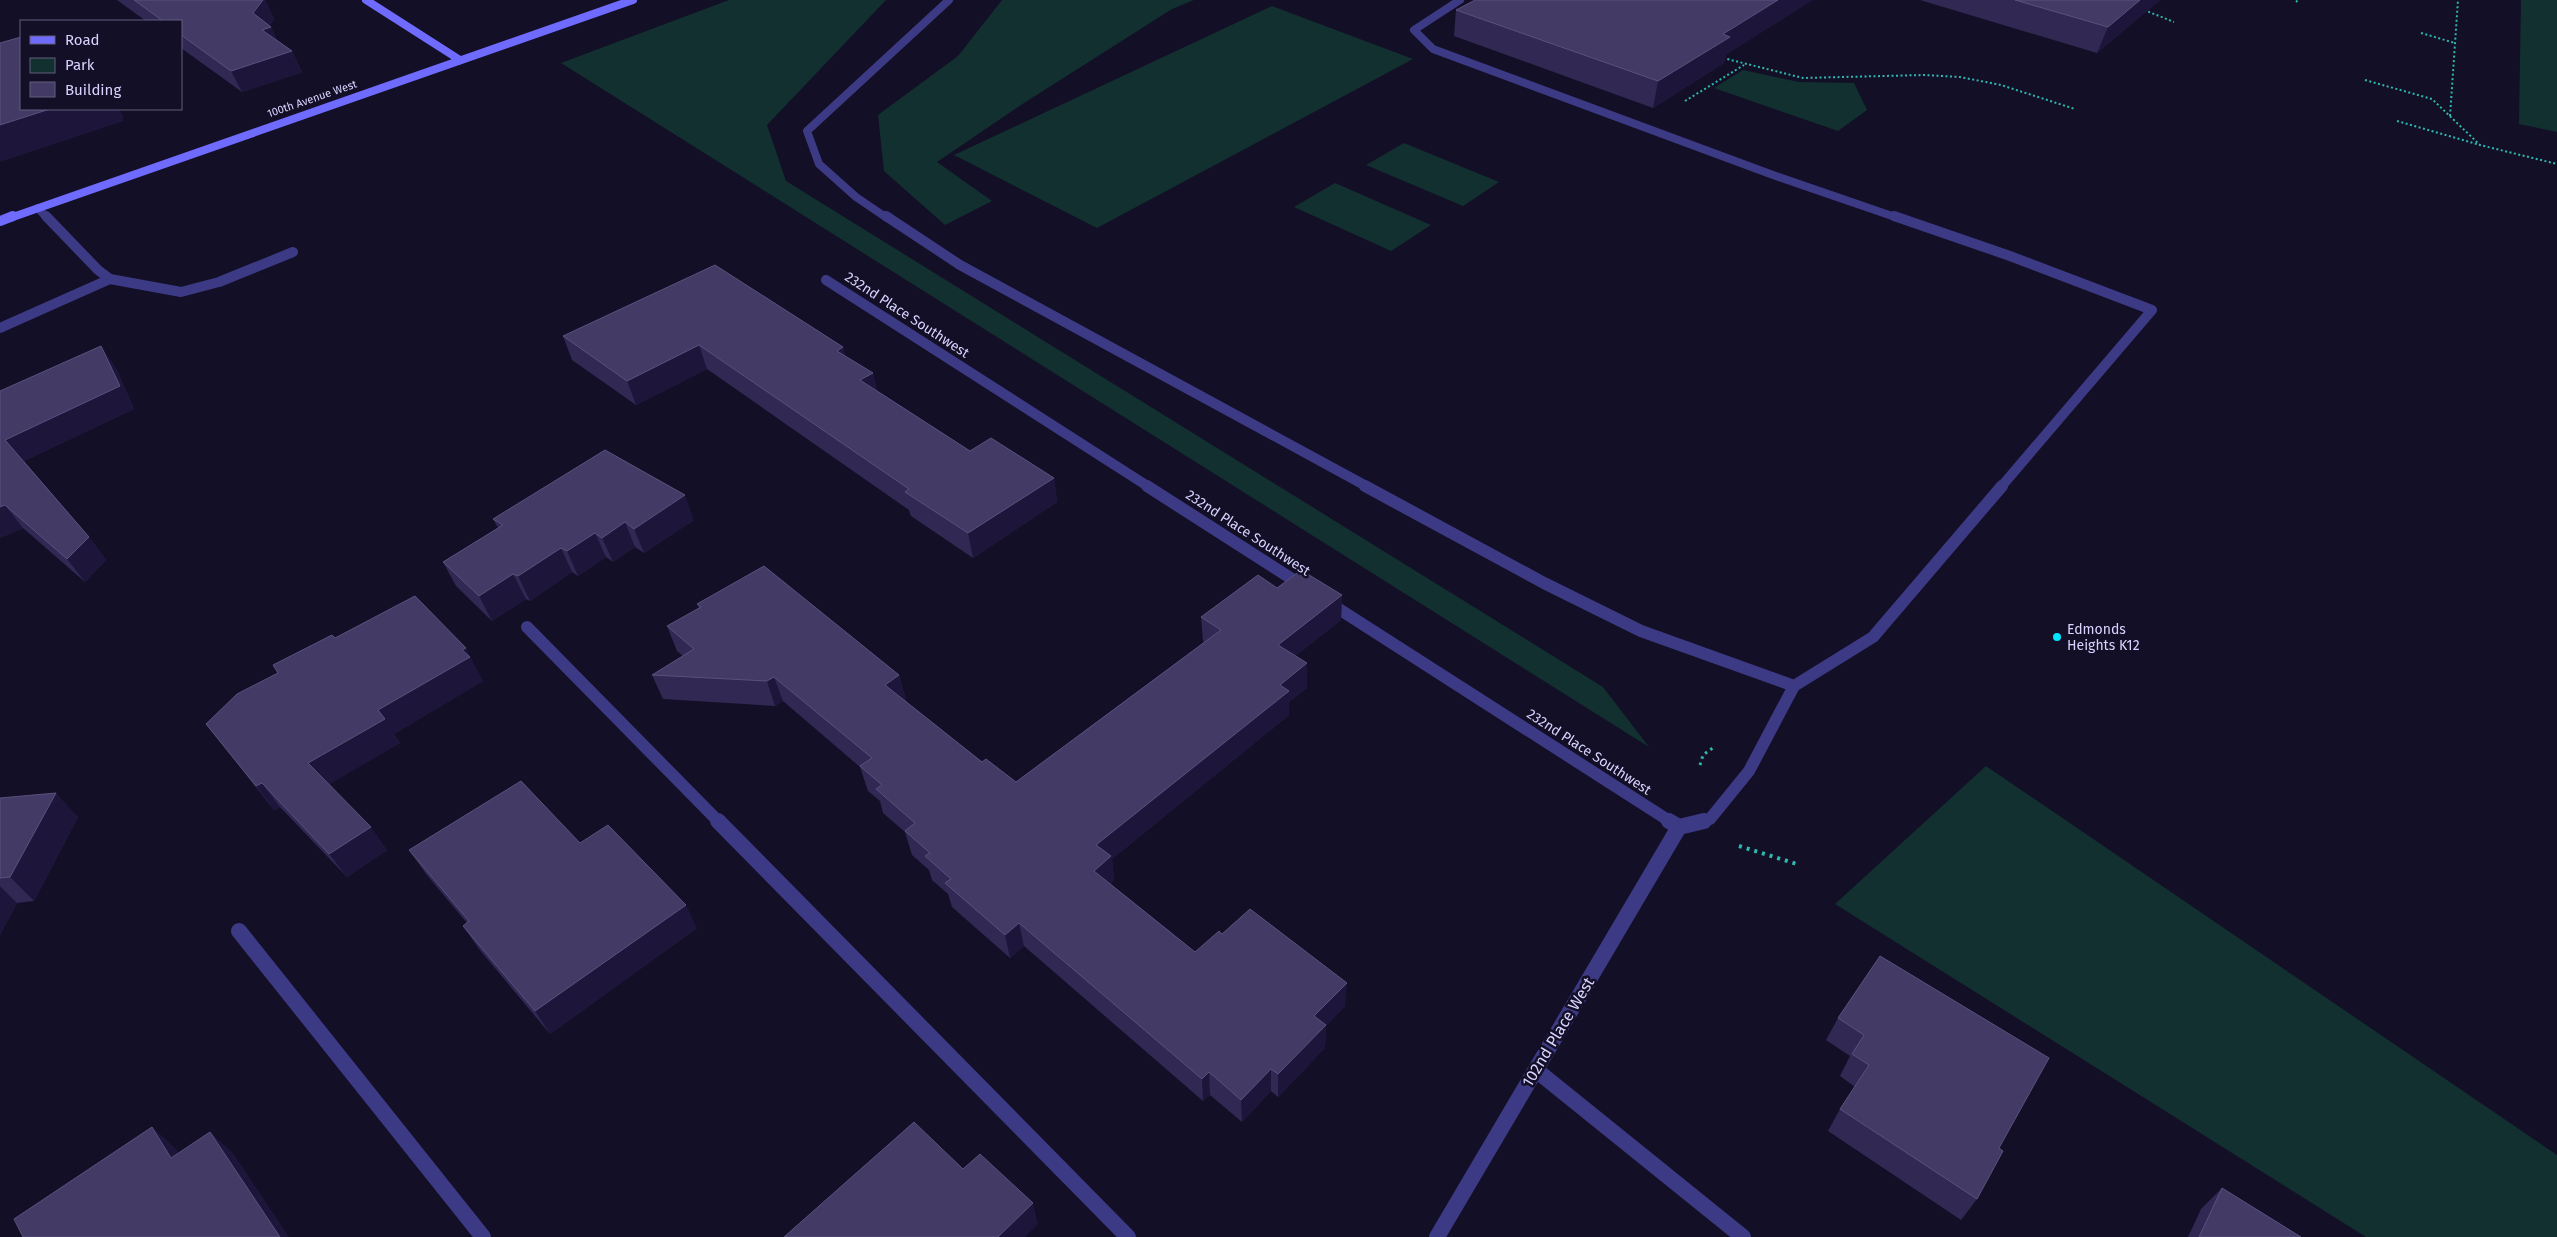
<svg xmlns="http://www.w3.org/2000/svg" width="2557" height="1237" viewBox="0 0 2557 1237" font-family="'Fira Sans',sans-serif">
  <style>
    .green { fill: #12302f }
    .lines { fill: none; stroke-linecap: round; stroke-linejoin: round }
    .path-far2 { stroke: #2fb8b0; stroke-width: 2; stroke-dasharray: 2 2.5; stroke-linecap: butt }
    .path-far1 { stroke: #2fb8b0; stroke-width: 3; stroke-dasharray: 2.5 4; stroke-linecap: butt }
    .path { stroke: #2fb8b0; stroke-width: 4; stroke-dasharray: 3 5; stroke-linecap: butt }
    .lane-far3 { stroke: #3d3a85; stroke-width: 8 }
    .lane-far2 { stroke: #3d3a85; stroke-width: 10 }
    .lane-far1 { stroke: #3d3a85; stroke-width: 12 }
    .lane { stroke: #3d3a85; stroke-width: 16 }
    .street-far2 { stroke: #3d3a85; stroke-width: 10 }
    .street-far1 { stroke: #3d3a85; stroke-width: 12 }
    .street { stroke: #3d3a85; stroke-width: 16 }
    .secondary-far1 { stroke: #6f6bff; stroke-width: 8 }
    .secondary { stroke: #6f6bff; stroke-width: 10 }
    .wall { fill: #312854 }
    .shaded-wall { fill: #1d163a }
    .building { fill: #433a66; stroke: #5a527e }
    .poi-dot { fill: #00e5ff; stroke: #130f26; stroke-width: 2 }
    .labels { text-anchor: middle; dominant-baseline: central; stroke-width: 5; stroke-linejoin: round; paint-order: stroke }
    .far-street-label { font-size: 11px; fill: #d9d4ff; stroke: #130f26 }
    .street-label { font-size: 14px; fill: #d9d4ff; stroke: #130f26 }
    .poi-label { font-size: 14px; fill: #d9d4ff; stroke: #130f26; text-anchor: start }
    .near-street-label { font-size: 16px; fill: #d9d4ff; stroke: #130f26 }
  </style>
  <rect width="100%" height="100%" fill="#130f26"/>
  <g class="green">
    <polygon points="729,0 886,0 767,125 786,181 1603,687 1649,747 561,63"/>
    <polygon points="1002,0 1194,0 1172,9 1021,105 937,162 992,201 945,225 884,171 878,115 958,56"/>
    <polygon points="2521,0 2557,0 2557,132 2519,124"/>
    <polygon points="1272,6 1413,59 1097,228 954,155"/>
    <polygon points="1743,70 1799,82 1854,83 1867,110 1838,131 1714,88"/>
    <polygon points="1404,143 1499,182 1463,206 1366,165"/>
    <polygon points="1335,183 1431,225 1391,251 1294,207"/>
    <polygon points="1986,766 2557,1155 2557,1237 2366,1237 1835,904"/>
  </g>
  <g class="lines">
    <g class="path-far2">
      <polyline points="2296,2 2298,0"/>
      <polyline points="2144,10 2174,22"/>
      <polyline points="2421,33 2455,43"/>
      <polyline points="1723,58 1803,78 1924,75 1960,77 2001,85 2075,109"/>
      <polyline points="2365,80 2432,99 2480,145 2557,164"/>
      <polyline points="1685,101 1744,65"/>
      <polyline points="2450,116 2458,0"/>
      <polyline points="2397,121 2480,145"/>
    </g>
    <polyline class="path-far1" points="1700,765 1703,755 1714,747"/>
    <polyline class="path" points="1739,846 1800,865"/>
    <g class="lane-far3">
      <polyline points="1460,0 1414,30 1433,49 1773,175 1898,218"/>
      <polyline points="38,208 47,218"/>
      <polyline points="887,218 856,197 819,164 807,131 949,0"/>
    </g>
    <g class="lane-far2">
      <polyline points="46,216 98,270 110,279"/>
      <polyline points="886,216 960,265 1368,487"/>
      <polyline points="1894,216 2010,256 2152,310 2001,487"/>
      <polyline points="0,328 110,279 181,292 219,282 293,252"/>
    </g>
    <g class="lane-far1">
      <polyline points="1365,486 1544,583 1641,631 1794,686 1873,637 2002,486"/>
      <polyline points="527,627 719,822"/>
      <polyline points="1699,822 1710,819 1749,771 1794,686"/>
    </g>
    <g class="lane">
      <polyline points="718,821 1128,1237"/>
      <polyline points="1679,827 1704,821"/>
      <polyline points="239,931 483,1237"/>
      <polyline points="1536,1070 1743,1237"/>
    </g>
    <polyline class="street-far2" points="826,280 1149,487"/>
    <g class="street-far1">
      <polyline points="1147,486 1303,586"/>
      <polyline points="1328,602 1671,822"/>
    </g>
    <polyline class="street" points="1437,1237 1679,827 1669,821"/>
    <g class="secondary-far1">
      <polyline points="366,0 460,60"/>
      <polyline points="10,218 633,0"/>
    </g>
    <polyline class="secondary" points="0,221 13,216"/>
  </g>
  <g class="wall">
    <polygon points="117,0 265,0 274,19 269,26 271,27 277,40 292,51 302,72 242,92 181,48 181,21 146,21"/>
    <polygon points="1920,0 2160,0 2097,53"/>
    <polygon points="1456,10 1726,55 1724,63 1653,108 1454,36"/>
    <polygon points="563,336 843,347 845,356 873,373 877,391 970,451 1054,478 1057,502 973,558 911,516 909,510 707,369 636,405 572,360"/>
    <polygon points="116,368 134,409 24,461 89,537 106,560 85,582 23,528 0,538 0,391"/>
    <polygon points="493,519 694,520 644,553 635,547 613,562 606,557 578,576 572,572 530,601 526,599 492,621 456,586 443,562 498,528"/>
    <polygon points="1277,588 1342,595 1341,620 1295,656 1307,688 1289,702 1289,715 1112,859 1114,880 1110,884 1195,952 1222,934 1345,1006 1326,1026 1325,1048 1278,1097 1271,1091 1242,1122 1210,1095 1203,1101 1024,946 1010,958 952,907 948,894 932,880 929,870 912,855 905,832 883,813 880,801 868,791 860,767 783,701 775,706 663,699 652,675 683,656 677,651 667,626 699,608 697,604 899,675 906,700 905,701 982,762 1016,782 1204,642 1203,641 1201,617"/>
    <polygon points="335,638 479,673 478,673 483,681 394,734 400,743 329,784 387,850 347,877 280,807 274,810 206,724 278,673"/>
    <polygon points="0,798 78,817 34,901 17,903 0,935"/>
    <polygon points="580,843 697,928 550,1034 479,949 463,926 467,923 426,874 409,850"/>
    <polygon points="1880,956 1999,1148 1977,1199 1961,1220 1828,1131 1840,1109 1855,1087 1840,1076 1850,1056 1826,1040 1838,1018"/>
    <polygon points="2222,1188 2301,1237 2188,1237 2201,1209"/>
  </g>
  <g class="shaded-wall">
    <polygon points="263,0 265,0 274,19 267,28 271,27 281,48 263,34 253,13"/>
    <polygon points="1778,0 1813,0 1726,55 1724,63 1653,108 1658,81 1723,34"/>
    <polygon points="2140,0 2160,0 2097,53 2108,27"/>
    <polygon points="292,51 302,72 242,92 231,71"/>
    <polygon points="50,109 119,109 124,118 122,118 124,121 0,162 0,125"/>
    <polygon points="699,345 707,369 636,405 627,381"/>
    <polygon points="101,346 116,368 134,409 22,462 5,440"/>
    <polygon points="843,347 849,371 837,351"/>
    <polygon points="873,373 878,397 860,380"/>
    <polygon points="1054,478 1057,502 973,558 968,533"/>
    <polygon points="685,495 694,520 644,553 634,529"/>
    <polygon points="5,505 23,528 0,538 0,507"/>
    <polygon points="625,522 635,547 613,562 602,538"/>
    <polygon points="595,533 606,557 578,576 567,551"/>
    <polygon points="89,537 106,560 85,582 67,559"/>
    <polygon points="561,548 572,572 530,601 518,576"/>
    <polygon points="513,574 526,599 492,621 479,596"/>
    <polygon points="1342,595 1341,620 1278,669 1278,645"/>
    <polygon points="466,648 483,681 394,734 400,743 325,787 308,763 378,710"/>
    <polygon points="1307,663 1307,688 1289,702 1289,715 1112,859 1114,880 1097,895 1094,871 1096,845 1280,685"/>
    <polygon points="899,675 906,700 892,710 885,685"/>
    <polygon points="774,677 783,701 775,706 767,681"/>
    <polygon points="262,783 280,807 274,810 256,786"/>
    <polygon points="56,793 78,817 34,901 10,877"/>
    <polygon points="371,827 387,850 347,877 329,854"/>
    <polygon points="0,886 17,903 0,935"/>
    <polygon points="686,905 697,928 550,1034 535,1011"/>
    <polygon points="1019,923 1024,946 1010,958 1005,935"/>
    <polygon points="1347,983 1345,1006 1326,1026 1325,1048 1278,1097 1278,1074 1314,1016"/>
    <polygon points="1271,1069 1271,1091 1242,1122 1241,1100"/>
    <polygon points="1209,1072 1210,1095 1203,1101 1202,1079"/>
    <polygon points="152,1127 176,1149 195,1179 171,1158"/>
    <polygon points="210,1132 233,1153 289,1237 280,1237"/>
    <polygon points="1033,1203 1038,1224 1025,1237 998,1237"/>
  </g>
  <g class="building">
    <polygon points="134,0 263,0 253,13 271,27 262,30 292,51 231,71 181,35 181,21 163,21"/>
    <polygon points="1475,0 1778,0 1723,34 1730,37 1658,81 1456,10"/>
    <polygon points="2015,0 2140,0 2108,27"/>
    <polygon points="21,37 21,109 50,109 0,125 0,43"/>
    <polygon points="715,265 843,347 837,351 873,373 860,380 970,451 991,438 1054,478 968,533 905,492 909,489 699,345 627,381 563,336"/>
    <polygon points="101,346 120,386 5,440 89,537 67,559 5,505 0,507 0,391"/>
    <polygon points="605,450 685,495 634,529 625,522 602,538 595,533 567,551 561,548 518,576 513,574 479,596 443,562 503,525 493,519"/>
    <polygon points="764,566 899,675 885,685 982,762 986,759 1016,782 1221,630 1201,617 1258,575 1277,588 1301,570 1342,595 1278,645 1307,663 1280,685 1289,691 1096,845 1111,856 1094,871 1195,952 1219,931 1222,934 1250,909 1347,983 1314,1016 1326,1025 1278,1074 1271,1069 1241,1100 1209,1072 1202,1079 1019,923 1005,935 945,883 951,879 925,856 930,853 905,831 915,823 876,789 882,785 860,766 872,758 774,677 767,681 652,675 694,649 667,626 701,607 697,604"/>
    <polygon points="415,596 466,648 462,650 470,657 378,710 385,719 308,763 371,827 329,854 262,783 256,786 206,724 237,694 278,673 273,665 332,635 335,638"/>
    <polygon points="521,781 580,843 608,825 686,905 535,1011 463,926 469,921 409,850"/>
    <polygon points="56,793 10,877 0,878 0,798"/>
    <polygon points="1880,956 2049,1058 1999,1148 2003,1151 1977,1199 1840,1109 1869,1065 1852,1054 1864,1035 1838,1018"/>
    <polygon points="914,1122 963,1169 980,1154 1033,1203 998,1237 784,1237"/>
    <polygon points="152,1127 171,1158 210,1132 280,1237 23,1237 14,1219"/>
    <polygon points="2222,1188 2301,1237 2199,1237"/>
  </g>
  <circle class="poi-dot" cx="2057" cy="637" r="5"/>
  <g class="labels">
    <g class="far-street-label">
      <text transform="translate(312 99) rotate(-19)">100th Avenue West</text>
    </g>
    <g class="street-label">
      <text transform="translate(907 315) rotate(33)">232nd Place Southwest</text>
      <text transform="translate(1248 533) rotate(33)">232nd Place Southwest</text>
      <text transform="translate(1589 752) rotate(33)">232nd Place Southwest</text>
    </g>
    <g class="poi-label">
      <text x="2067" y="629">Edmonds<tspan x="2067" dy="16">Heights K12</tspan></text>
    </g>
    <g class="near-street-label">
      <text transform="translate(1558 1032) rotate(-59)">102nd Place West</text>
    </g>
  </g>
  <rect x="20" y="20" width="162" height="90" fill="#130f26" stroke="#625e7d"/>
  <rect x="30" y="36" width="25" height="8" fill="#6f6bff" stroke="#625e7d"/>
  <text x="65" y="45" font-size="15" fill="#d9d4ff">Road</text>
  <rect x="30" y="58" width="25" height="15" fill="#12302f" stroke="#625e7d"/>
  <text x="65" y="70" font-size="15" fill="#d9d4ff">Park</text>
  <rect x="30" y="82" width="25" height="15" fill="#433a66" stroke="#625e7d"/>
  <text x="65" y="95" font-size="15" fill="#d9d4ff">Building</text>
</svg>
